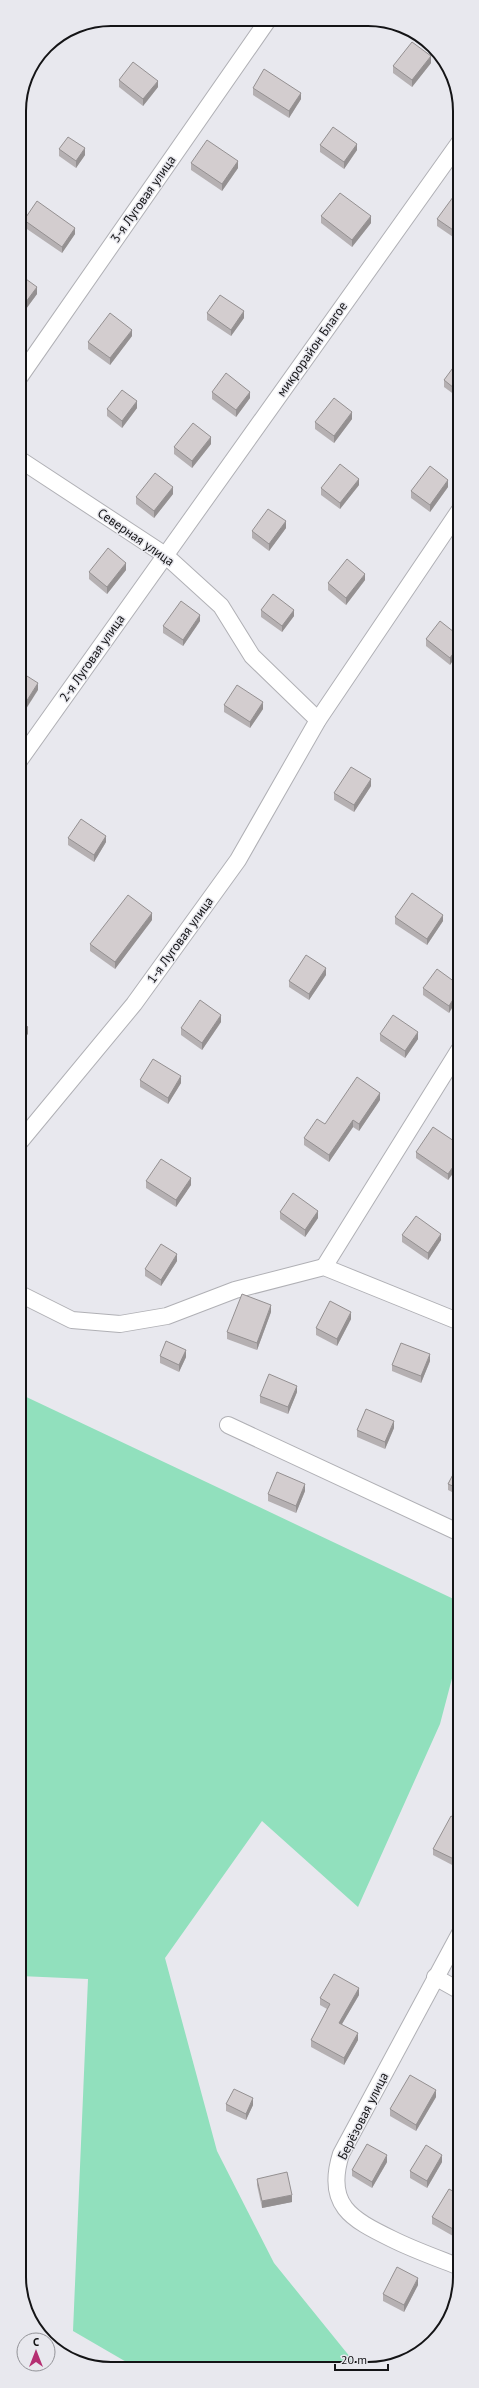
<svg xmlns="http://www.w3.org/2000/svg" width="479" height="2388" viewBox="0 0 479 2388" font-family="'PT Sans',sans-serif">
  <style>
    .green { fill: #91e0bd }
    .lines { fill: none; stroke-linecap: round; stroke-linejoin: round }
    .minor-casing { stroke: #b0b0b5; stroke-width: 18 }
    .minor { stroke: #fff; stroke-width: 16 }
    .wall { fill: #b5b0b2 }
    .shaded-wall { fill: #949091 }
    .building { fill: #d3cdcf; stroke: #949091 }
    .labels { text-anchor: middle; dominant-baseline: central; stroke-width: 3; stroke-linejoin: round; paint-order: stroke }
    .street-label { font-size: 13px; fill: #141416; stroke: #e8e8ee }
    .rim { fill: none; stroke: #141416; stroke-width: 2 }
  </style>
  <rect width="100%" height="100%" fill="#e8e8ee"/>
  <polygon class="green" points="20,1394 460,1602 460,1648 440,1724 358,1907 262,1821 165,1958 217,2151 274,2263 359,2368 135,2367 73,2331 88,1979 20,1976"/>
  <g class="lines">
    <g class="minor-casing">
      <g id="minor">
        <polyline points="19,378 268,20"/>
        <polyline points="19,459 165,555 221,606 252,656 318,720"/>
        <polyline points="19,761 459,143"/>
        <polyline points="19,1143 134,1004 238,860 318,720 459,511"/>
        <polyline points="324,1267 459,1050"/>
        <polyline points="20,1294 72,1320 120,1324 167,1316 235,1290 324,1267 460,1322"/>
        <polyline points="228,1425 460,1533"/>
        <path d="M460,1933L341,2154C325,2205 351,2219 392,2239C414,2250 437,2258 460,2267"/>
        <polyline points="435,1977 460,1991"/>
      </g>
    </g>
    <use href="#minor" class="minor"/>
  </g>
  <g class="wall">
    <polygon points="43,50 44,57 31,77 27,75 28,71"/>
    <polygon points="431,63 412,87 393,73 393,66"/>
    <polygon points="119,80 158,87 143,106 119,87"/>
    <polygon points="253,88 301,99 289,118 253,95"/>
    <polygon points="320,145 357,150 344,169 320,152"/>
    <polygon points="59,149 85,155 76,168 59,156"/>
    <polygon points="191,163 238,168 222,191 191,170"/>
    <polygon points="459,196 459,241 437,226 437,219"/>
    <polygon points="321,216 371,223 352,247 321,223"/>
    <polygon points="24,220 75,234 62,253 24,227"/>
    <polygon points="19,274 37,294 23,313 19,310"/>
    <polygon points="207,313 244,318 231,336 207,320"/>
    <polygon points="132,336 110,365 88,349 88,342"/>
    <polygon points="459,368 459,398 444,387 444,380"/>
    <polygon points="212,392 250,398 236,417 212,399"/>
    <polygon points="137,408 122,428 107,416 107,409"/>
    <polygon points="352,419 334,443 315,429 315,422"/>
    <polygon points="211,444 192,468 174,454 174,447"/>
    <polygon points="359,485 340,509 321,495 321,488"/>
    <polygon points="448,487 430,512 411,498 411,491"/>
    <polygon points="173,494 154,518 136,504 136,497"/>
    <polygon points="286,528 269,551 252,538 252,531"/>
    <polygon points="126,570 107,594 89,579 89,572"/>
    <polygon points="365,580 346,605 328,590 328,583"/>
    <polygon points="261,610 294,616 282,632 261,617"/>
    <polygon points="200,621 183,646 163,633 163,626"/>
    <polygon points="459,636 450,665 426,646 426,639"/>
    <polygon points="224,705 263,709 250,728 224,712"/>
    <polygon points="371,786 354,812 334,800 334,793"/>
    <polygon points="68,838 106,842 94,862 68,845"/>
    <polygon points="395,917 443,921 427,945 395,924"/>
    <polygon points="152,920 115,969 90,951 90,944"/>
    <polygon points="326,975 309,1000 289,987 289,981"/>
    <polygon points="459,985 449,1013 423,995 423,988"/>
    <polygon points="221,1022 202,1050 181,1035 181,1028"/>
    <polygon points="380,1034 418,1039 405,1058 380,1041"/>
    <polygon points="140,1080 181,1083 168,1104 140,1087"/>
    <polygon points="380,1100 359,1131 353,1127 329,1162 304,1145 304,1138 325,1124"/>
    <polygon points="460,1145 460,1164 448,1180 416,1158 416,1152"/>
    <polygon points="146,1181 191,1185 176,1207 146,1188"/>
    <polygon points="280,1212 318,1218 305,1237 280,1219"/>
    <polygon points="402,1235 441,1240 428,1260 402,1242"/>
    <polygon points="177,1261 161,1286 145,1276 145,1269"/>
    <polygon points="271,1312 257,1350 227,1339 227,1332"/>
    <polygon points="351,1319 337,1346 316,1335 316,1328"/>
    <polygon points="160,1356 186,1357 179,1372 160,1363"/>
    <polygon points="430,1361 421,1383 392,1371 392,1365"/>
    <polygon points="297,1392 288,1414 260,1403 260,1396"/>
    <polygon points="394,1428 385,1449 357,1437 357,1430"/>
    <polygon points="460,1461 460,1496 448,1490 448,1484"/>
    <polygon points="305,1491 296,1513 268,1501 268,1494"/>
    <polygon points="460,1821 460,1859 456,1867 433,1855 433,1849"/>
    <polygon points="359,1995 342,2024 358,2040 344,2065 311,2047 311,2040 327,2009 320,2005 320,1998"/>
    <polygon points="436,2097 416,2131 390,2116 390,2109"/>
    <polygon points="226,2104 253,2105 246,2120 226,2111"/>
    <polygon points="387,2162 372,2188 352,2176 352,2170"/>
    <polygon points="442,2162 427,2188 410,2178 410,2171"/>
    <polygon points="257,2179 292,2202 262,2208 257,2185"/>
    <polygon points="460,2195 460,2240 432,2224 432,2217"/>
    <polygon points="418,2285 404,2312 383,2301 383,2294"/>
  </g>
  <g class="shaded-wall">
    <polygon points="44,51 44,57 31,77 31,71"/>
    <polygon points="431,56 431,63 412,87 412,80"/>
    <polygon points="158,81 158,87 143,106 143,99"/>
    <polygon points="301,93 301,99 289,118 289,111"/>
    <polygon points="357,144 357,150 344,169 344,162"/>
    <polygon points="85,148 85,155 76,168 76,161"/>
    <polygon points="238,161 238,168 222,191 222,184"/>
    <polygon points="371,216 371,223 352,247 352,240"/>
    <polygon points="75,228 75,234 62,253 62,247"/>
    <polygon points="37,287 37,294 23,313 23,306"/>
    <polygon points="244,311 244,318 231,336 231,330"/>
    <polygon points="132,330 132,336 110,365 110,358"/>
    <polygon points="250,392 250,398 236,417 236,410"/>
    <polygon points="137,401 137,408 122,428 122,421"/>
    <polygon points="352,412 352,419 334,443 334,436"/>
    <polygon points="211,437 211,444 192,468 192,461"/>
    <polygon points="359,479 359,485 340,509 340,503"/>
    <polygon points="448,480 448,487 430,512 430,505"/>
    <polygon points="173,487 173,494 154,518 154,511"/>
    <polygon points="286,521 286,528 269,551 269,544"/>
    <polygon points="126,563 126,570 107,594 107,587"/>
    <polygon points="365,574 365,580 346,605 346,598"/>
    <polygon points="294,610 294,616 282,632 282,626"/>
    <polygon points="200,615 200,621 183,646 183,640"/>
    <polygon points="459,645 459,652 450,665 450,658"/>
    <polygon points="38,683 38,690 19,720 19,713"/>
    <polygon points="263,702 263,709 250,728 250,722"/>
    <polygon points="371,779 371,786 354,812 354,805"/>
    <polygon points="106,836 106,842 94,862 94,855"/>
    <polygon points="23,890 23,897 19,902 19,896"/>
    <polygon points="152,913 152,920 115,969 115,962"/>
    <polygon points="443,915 443,921 427,945 427,939"/>
    <polygon points="326,968 326,975 309,1000 309,994"/>
    <polygon points="459,990 459,997 449,1013 449,1006"/>
    <polygon points="221,1015 221,1022 202,1050 202,1043"/>
    <polygon points="28,1027 28,1034 19,1045 19,1038"/>
    <polygon points="418,1032 418,1039 405,1058 405,1051"/>
    <polygon points="181,1076 181,1083 168,1104 168,1098"/>
    <polygon points="380,1093 380,1100 359,1131 359,1124"/>
    <polygon points="353,1120 353,1127 329,1162 329,1155"/>
    <polygon points="460,1157 460,1164 448,1180 448,1174"/>
    <polygon points="191,1178 191,1185 176,1207 176,1200"/>
    <polygon points="318,1211 318,1218 305,1237 305,1230"/>
    <polygon points="441,1234 441,1240 428,1260 428,1253"/>
    <polygon points="177,1254 177,1261 161,1286 161,1280"/>
    <polygon points="271,1305 271,1312 257,1350 257,1343"/>
    <polygon points="351,1312 351,1319 337,1346 337,1339"/>
    <polygon points="186,1350 186,1357 179,1372 179,1365"/>
    <polygon points="430,1354 430,1361 421,1383 421,1376"/>
    <polygon points="297,1386 297,1392 288,1414 288,1407"/>
    <polygon points="394,1421 394,1428 385,1449 385,1442"/>
    <polygon points="305,1484 305,1491 296,1513 296,1506"/>
    <polygon points="460,1852 460,1859 456,1867 456,1860"/>
    <polygon points="359,1988 359,1995 339,2029 339,2023"/>
    <polygon points="358,2033 358,2040 344,2065 344,2058"/>
    <polygon points="436,2090 436,2097 416,2131 416,2125"/>
    <polygon points="253,2098 253,2105 246,2120 246,2114"/>
    <polygon points="387,2155 387,2162 372,2188 372,2182"/>
    <polygon points="442,2155 442,2162 427,2188 427,2181"/>
    <polygon points="292,2195 292,2202 262,2208 262,2201"/>
    <polygon points="418,2278 418,2285 404,2312 404,2305"/>
  </g>
  <g class="building">
    <polygon points="412,42 431,56 412,80 393,66"/>
    <polygon points="43,50 44,51 31,71 29,69"/>
    <polygon points="133,62 158,81 143,99 119,80"/>
    <polygon points="264,69 301,93 289,111 253,88"/>
    <polygon points="333,127 357,144 344,162 320,145"/>
    <polygon points="68,137 85,148 76,161 59,149"/>
    <polygon points="207,140 238,161 222,184 191,163"/>
    <polygon points="340,193 371,216 352,240 321,216"/>
    <polygon points="456,193 459,196 459,234 437,219"/>
    <polygon points="37,201 75,228 62,247 24,220"/>
    <polygon points="19,274 37,287 23,306 19,303"/>
    <polygon points="220,295 244,311 231,330 207,313"/>
    <polygon points="110,313 132,330 110,358 88,342"/>
    <polygon points="455,365 459,368 459,392 444,380"/>
    <polygon points="226,373 250,392 236,410 212,392"/>
    <polygon points="122,390 137,401 122,421 107,409"/>
    <polygon points="334,398 352,412 334,436 315,422"/>
    <polygon points="193,423 211,437 192,461 174,447"/>
    <polygon points="340,464 359,479 340,503 321,488"/>
    <polygon points="430,466 448,480 430,505 411,491"/>
    <polygon points="155,473 173,487 154,511 136,497"/>
    <polygon points="268,509 286,521 269,544 252,531"/>
    <polygon points="108,548 126,563 107,587 89,572"/>
    <polygon points="347,559 365,574 346,598 328,583"/>
    <polygon points="273,594 294,610 282,626 261,610"/>
    <polygon points="181,601 200,615 183,640 163,626"/>
    <polygon points="440,621 459,636 459,645 450,658 426,639"/>
    <polygon points="19,671 38,683 19,713"/>
    <polygon points="237,685 263,702 250,722 224,705"/>
    <polygon points="351,767 371,779 354,805 334,793"/>
    <polygon points="81,819 106,836 94,855 68,838"/>
    <polygon points="19,888 23,890 19,896"/>
    <polygon points="412,893 443,915 427,939 395,917"/>
    <polygon points="128,895 152,913 115,962 90,944"/>
    <polygon points="306,955 326,968 309,994 289,981"/>
    <polygon points="437,969 459,985 459,990 449,1006 423,988"/>
    <polygon points="200,1000 221,1015 202,1043 181,1028"/>
    <polygon points="393,1015 418,1032 405,1051 380,1034"/>
    <polygon points="19,1021 28,1027 19,1038"/>
    <polygon points="153,1059 181,1076 168,1098 140,1080"/>
    <polygon points="357,1077 380,1093 359,1124 353,1120 329,1155 304,1138 317,1119 325,1124"/>
    <polygon points="433,1127 460,1145 460,1157 448,1174 416,1152"/>
    <polygon points="161,1159 191,1178 176,1200 146,1181"/>
    <polygon points="293,1193 318,1211 305,1230 280,1212"/>
    <polygon points="416,1216 441,1234 428,1253 402,1235"/>
    <polygon points="161,1244 177,1254 161,1280 145,1269"/>
    <polygon points="242,1294 271,1305 257,1343 227,1332"/>
    <polygon points="330,1301 351,1312 337,1339 316,1328"/>
    <polygon points="166,1341 186,1350 179,1365 160,1356"/>
    <polygon points="401,1343 430,1354 421,1376 392,1365"/>
    <polygon points="269,1374 297,1386 288,1407 260,1396"/>
    <polygon points="366,1409 394,1421 385,1442 357,1430"/>
    <polygon points="460,1461 460,1489 448,1484"/>
    <polygon points="277,1472 305,1484 296,1506 268,1494"/>
    <polygon points="451,1816 460,1821 460,1852 456,1860 433,1849"/>
    <polygon points="334,1974 359,1988 339,2023 358,2033 344,2058 311,2040 330,2004 320,1998"/>
    <polygon points="410,2075 436,2090 416,2125 390,2109"/>
    <polygon points="234,2089 253,2098 246,2114 226,2104"/>
    <polygon points="367,2144 387,2155 372,2182 352,2170"/>
    <polygon points="426,2145 442,2155 427,2181 410,2171"/>
    <polygon points="287,2172 292,2195 262,2201 257,2179"/>
    <polygon points="449,2189 460,2195 460,2233 432,2217"/>
    <polygon points="397,2267 418,2278 404,2305 383,2294"/>
  </g>
  <g class="labels">
    <g class="street-label">
      <text transform="translate(143 199) rotate(-55)">3-я Луговая улица</text>
      <text transform="translate(312 349) rotate(-55)">микрорайон Благое</text>
      <text transform="translate(136 537) rotate(35)">Северная улица</text>
      <text transform="translate(92 658) rotate(-55)">2-я Луговая улица</text>
      <text transform="translate(180 940) rotate(-54)">1-я Луговая улица</text>
      <text transform="translate(363 2116) rotate(-63)">Берёзовая улица</text>
    </g>
  </g>
  <path d="M0 0H479V2388H0ZM111 26H368A85 85 0 0 1 453 111V2277A85 85 0 0 1 368 2362H111A85 85 0 0 1 26 2277V111A85 85 0 0 1 111 26Z" fill="#e8e8ee" fill-rule="evenodd"/>
  <path class="rim" d="M111 26H368A85 85 0 0 1 453 111V2277A85 85 0 0 1 368 2362H111A85 85 0 0 1 26 2277V111A85 85 0 0 1 111 26Z"/>
  <g transform="translate(36 2352)"><circle r="19" fill="#e8e8ee" stroke="#939398"/>
  <path d="M0-3L7 15L0 10L-7 15Z" fill="#b52f72"/>
  <text y="-6" font-size="11" font-weight="bold" text-anchor="middle" fill="#141416">С</text>
  </g>
  <path d="M335 2364v6h53v-6" fill="none" stroke="#141416" stroke-width="2"/>
  <text x="341" y="2364" font-size="12" fill="#141416" stroke="#e8e8ee" stroke-width="3" paint-order="stroke">20 m</text>
</svg>
